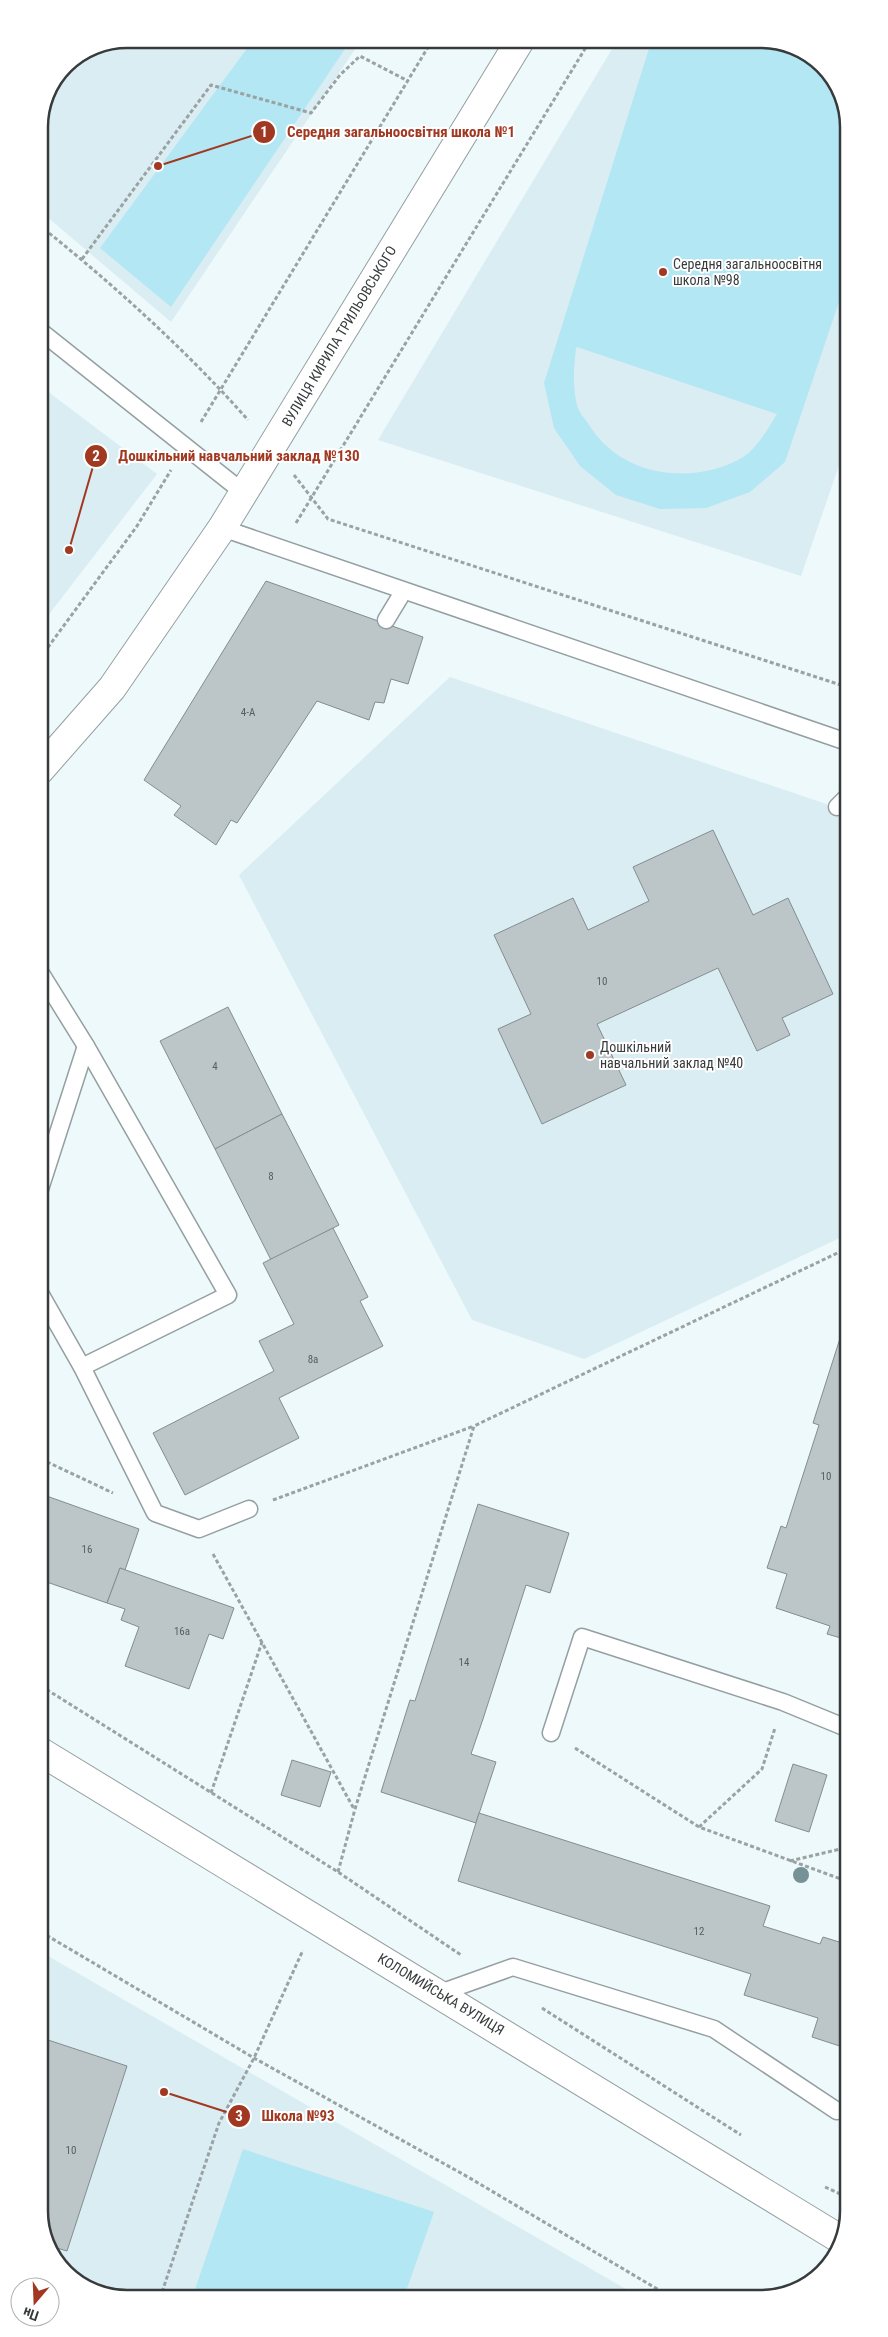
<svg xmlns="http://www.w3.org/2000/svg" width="888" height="2337" viewBox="0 0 888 2337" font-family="'Roboto Condensed',sans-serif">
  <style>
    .built { fill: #daedf2 }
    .green { fill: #b2e7f3; fill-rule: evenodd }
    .building { fill: #bcc6c8; stroke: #838d8f }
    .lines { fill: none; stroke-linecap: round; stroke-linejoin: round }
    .service-casing { stroke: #959fa1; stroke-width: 19 }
    .minor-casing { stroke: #959fa1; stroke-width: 30 }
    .secondary-casing { stroke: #959fa1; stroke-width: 30 }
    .path { stroke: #9aa2a4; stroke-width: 3; stroke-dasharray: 4 2.5; stroke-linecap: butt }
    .service { stroke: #fff; stroke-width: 16 }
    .minor { stroke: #fff; stroke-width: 28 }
    .secondary { stroke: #fff; stroke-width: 28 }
    .tree { fill: #779297 }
    .poi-dot { fill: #a13821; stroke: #fff; stroke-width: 2 }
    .labels { text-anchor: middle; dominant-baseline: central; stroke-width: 4; stroke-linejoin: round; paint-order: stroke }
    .number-label { font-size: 11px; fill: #585e5f }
    .poi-label { font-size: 14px; fill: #373b3c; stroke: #fff; text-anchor: start }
    .street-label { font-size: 14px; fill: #373b3c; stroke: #fff }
    .rim { fill: none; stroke: #373b3c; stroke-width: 2.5 }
    .leader { fill: none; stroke: #a13821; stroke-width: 2 }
    .callout-dot { fill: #a13821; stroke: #fff; stroke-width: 2 }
    .mark-label { font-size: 15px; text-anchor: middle; font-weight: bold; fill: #fff }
    .callout-label { font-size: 15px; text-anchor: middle; font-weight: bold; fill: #a13821; stroke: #fff; stroke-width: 4; stroke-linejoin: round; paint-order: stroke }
  </style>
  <rect width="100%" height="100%" fill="#eef9fb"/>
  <g class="built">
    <polygon points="127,39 362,39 171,322 39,210 39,121 65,64 93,45"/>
    <polygon points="618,39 767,39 815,57 846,104 847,442 801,576 378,440"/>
    <polygon points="39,385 157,474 40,626"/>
    <polygon points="450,677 847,811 848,1234 584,1359 472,1320 239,875"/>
    <polygon points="41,1952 638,2296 121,2298 69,2277 42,2233"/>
  </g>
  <g class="green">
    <polygon points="254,39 351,40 171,307 100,248"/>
    <path d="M652,39H767L815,57L846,104V281L785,462L750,492L706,508L660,509L616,495L580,466L554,428L544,383ZM576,348L577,347L777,414C767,430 756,451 738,460C689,485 623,476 591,428C587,421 579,413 577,405C572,386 574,366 576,348Z"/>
    <polygon points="243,2149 434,2212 404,2297 192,2298"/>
  </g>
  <g class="building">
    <polygon points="266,581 423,637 408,684 391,679 384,703 375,702 369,720 317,701 237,823 231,820 216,845 174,815 181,806 144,780"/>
    <polygon points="713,830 753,915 788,898 833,994 782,1018 790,1035 757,1051 718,968 597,1024 626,1085 542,1124 498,1029 531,1014 494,935 573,898 588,930 649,901 633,867"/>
    <polygon points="228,1007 282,1114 215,1149 160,1041"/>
    <polygon points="282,1114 339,1225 271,1260 215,1149"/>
    <polygon points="333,1228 368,1297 360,1301 383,1346 279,1398 299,1438 185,1495 153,1433 274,1371 259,1341 294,1324 263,1263"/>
    <polygon points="843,1329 848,1331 848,1640 827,1634 830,1626 776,1608 787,1574 767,1568 781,1526 786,1528 819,1425 813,1423"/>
    <polygon points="41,1494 139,1529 125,1570 120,1568 107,1603 41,1580"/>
    <polygon points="478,1504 569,1533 550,1593 526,1585 483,1719 471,1754 496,1762 476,1823 381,1792 410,1700 415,1701"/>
    <polygon points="120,1568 234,1608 223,1639 209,1634 189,1689 125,1666 139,1627 121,1620 125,1609 107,1603"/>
    <polygon points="292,1760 331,1772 320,1807 281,1795"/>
    <polygon points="793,1764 827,1775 809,1832 775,1821"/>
    <polygon points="479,1813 770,1906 763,1926 820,1944 823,1937 849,1945 849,2049 812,2037 818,2018 744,1995 751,1974 458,1881"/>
    <polygon points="42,2038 127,2066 67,2251 50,2246 42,2233"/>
  </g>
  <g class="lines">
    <g class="service-casing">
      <g id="service">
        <polyline points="39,330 244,493"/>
        <polyline points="222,528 847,742"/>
        <polyline points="386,620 403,592"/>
        <polyline points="837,807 847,797"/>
        <polyline points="40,972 86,1046 228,1295 82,1367"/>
        <polyline points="40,1189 86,1046"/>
        <polyline points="41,1295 82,1367 155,1513 199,1529 249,1509"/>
        <polyline points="551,1733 582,1637 783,1702 849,1729"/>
        <polyline points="440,1993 513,1967 714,2029 837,2111"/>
      </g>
    </g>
    <g class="minor-casing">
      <polyline id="minor" points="40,770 112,688 222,528 521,39"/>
    </g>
    <g class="secondary-casing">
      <polyline id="secondary" points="41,1752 840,2239"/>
    </g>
    <g class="path">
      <path d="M39,225C113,284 185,349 248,420"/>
      <polyline points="82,259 211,85 311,113 340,75 360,56 408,81"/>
      <polyline points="201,422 433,39"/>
      <polyline points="294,475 328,519 847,687"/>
      <polyline points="296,523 591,39"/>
      <polyline points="40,658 137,526 171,470"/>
      <polyline points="41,1459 113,1493"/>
      <polyline points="273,1500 474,1426"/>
      <polyline points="213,1554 354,1809"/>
      <polyline points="41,1686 338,1872 461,1955"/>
      <polyline points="575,1748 699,1827 849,1882"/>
      <polyline points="211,1793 262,1642"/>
      <polyline points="699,1827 762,1769 775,1728"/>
      <polyline points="790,1861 849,1847"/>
      <polyline points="338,1872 355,1809 474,1426 848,1248"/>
      <polyline points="41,1932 254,2058 468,2177 669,2296"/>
      <polyline points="542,2008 741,2135"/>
      <polyline points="825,2187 849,2198"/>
      <polyline points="160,2298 219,2123 254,2058 303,1950"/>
    </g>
    <use href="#service" class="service"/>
    <use href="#minor" class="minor"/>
    <use href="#secondary" class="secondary"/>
  </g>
  <circle class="tree" cx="801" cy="1875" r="8"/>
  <g class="poi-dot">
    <circle cx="663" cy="272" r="5"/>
    <circle cx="590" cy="1055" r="5"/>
  </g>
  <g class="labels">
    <g class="number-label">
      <text x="248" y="712">4-А</text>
      <text x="602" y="981">10</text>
      <text x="215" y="1066">4</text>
      <text x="271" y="1176">8</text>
      <text x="313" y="1359">8а</text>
      <text x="826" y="1476">10</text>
      <text x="87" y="1549">16</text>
      <text x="182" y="1631">16а</text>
      <text x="464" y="1662">14</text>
      <text x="699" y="1931">12</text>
      <text x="71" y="2150">10</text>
    </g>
    <g class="poi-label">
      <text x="673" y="264">Середня загальноосвітня<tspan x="673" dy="16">школа №98</tspan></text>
      <text x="600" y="1047">Дошкільний<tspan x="600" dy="16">навчальний заклад №40</tspan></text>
    </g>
    <g class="street-label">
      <text transform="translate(339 336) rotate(-59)">ВУЛИЦЯ КИРИЛА ТРИЛЬОВСЬКОГО</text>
      <text transform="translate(441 1994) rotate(31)">КОЛОМИЙСЬКА ВУЛИЦЯ</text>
    </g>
  </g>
  <path d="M0 0H888V2337H0ZM127 48H761A79 79 0 0 1 840 127V2211A79 79 0 0 1 761 2290H127A79 79 0 0 1 48 2211V127A79 79 0 0 1 127 48Z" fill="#fff" fill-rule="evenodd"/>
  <path class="rim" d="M127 48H761A79 79 0 0 1 840 127V2211A79 79 0 0 1 761 2290H127A79 79 0 0 1 48 2211V127A79 79 0 0 1 127 48Z"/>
  <path class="leader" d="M158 166L264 132M69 550L96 456M164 2092L239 2116"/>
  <g class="callout-dot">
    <circle cx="158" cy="166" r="5"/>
    <circle cx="69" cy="550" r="5"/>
    <circle cx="164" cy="2092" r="5"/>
    <circle cx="264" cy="132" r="12"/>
    <circle cx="96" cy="456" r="12"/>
    <circle cx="239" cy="2116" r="12"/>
  </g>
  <g class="mark-label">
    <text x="264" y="137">1</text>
    <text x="96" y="461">2</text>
    <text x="239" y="2121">3</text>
  </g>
  <g class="callout-label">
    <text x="401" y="137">Середня загальноосвітня школа №1</text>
    <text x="239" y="461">Дошкільний навчальний заклад №130</text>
    <text x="298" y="2121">Школа №93</text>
  </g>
  <g transform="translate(35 2302) rotate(199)"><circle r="24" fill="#ffffff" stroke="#afb1b1"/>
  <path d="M0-4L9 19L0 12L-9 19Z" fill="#a13821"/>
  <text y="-8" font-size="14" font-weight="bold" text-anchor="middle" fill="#373b3c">Пн</text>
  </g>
</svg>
